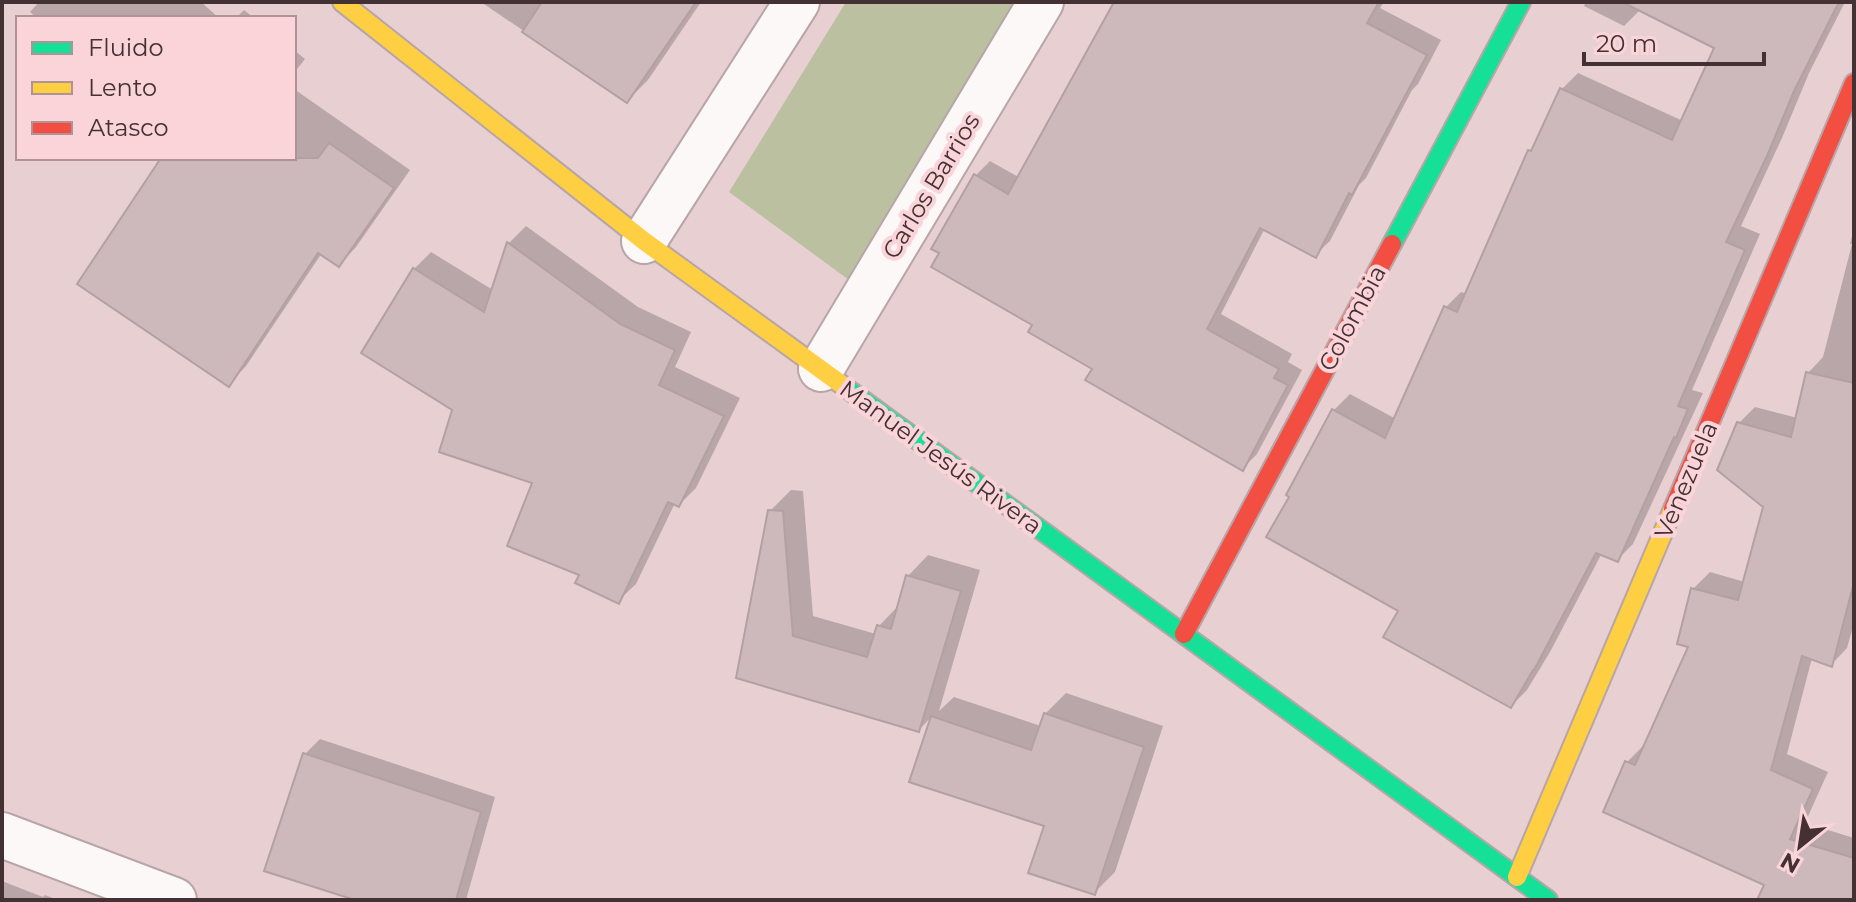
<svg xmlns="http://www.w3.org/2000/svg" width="1856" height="902" viewBox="0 0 1856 902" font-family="Montserrat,sans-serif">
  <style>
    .green { fill: #bbc0a0 }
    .shadow { fill: #0003 }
    .building { fill: #cdb9bb; stroke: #b2a0a2; stroke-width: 2 }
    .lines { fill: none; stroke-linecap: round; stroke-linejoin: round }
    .street-casing { stroke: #b8a5a7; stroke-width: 48 }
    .fast-casing { stroke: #b8a5a7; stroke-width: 22 }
    .slow-casing { stroke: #b8a5a7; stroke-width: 22 }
    .jam-casing { stroke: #b8a5a7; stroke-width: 22 }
    .street { stroke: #fcf8f8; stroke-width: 44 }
    .fast { stroke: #16e098; stroke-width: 18 }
    .slow { stroke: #ffcf43; stroke-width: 18 }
    .jam { stroke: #f24e42; stroke-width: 18 }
    .labels { text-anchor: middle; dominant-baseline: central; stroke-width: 8; stroke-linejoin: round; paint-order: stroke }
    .street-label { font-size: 24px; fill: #433133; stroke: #fad4d9 }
  </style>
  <rect width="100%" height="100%" fill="#e8d0d2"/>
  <polygon class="green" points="846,2 1015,2 849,280 729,192"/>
  <g class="shadow">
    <polygon points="39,2 201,2 219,18 37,18 30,12"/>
    <polygon points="481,2 701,2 648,80 627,101"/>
    <polygon points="1116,2 1384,2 1380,8 1441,40 1418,84 1412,90 1366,178 1359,185 1330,241 1315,255 1265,228 1221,314 1292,354 1288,362 1302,370 1257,454 1242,469 1094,368 1035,325 975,176 990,161 1020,178"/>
    <polygon points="1586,2 1845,2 1809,73 1782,138 1741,226 1760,234 1692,390 1703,393 1633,544 1617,560 1602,553 1550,652 1527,690 1511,706 1400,610 1334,410 1350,394 1396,419 1445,308 1461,292 1467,294 1530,151 1536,145 1562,89 1578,73 1683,121 1717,47 1641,9 1624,26 1584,6"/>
    <polygon points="244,10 254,18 236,18"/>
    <polygon points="294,50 305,59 294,73"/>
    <polygon points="294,89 410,170 356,247 339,265 322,253 246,366 229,384 163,158 294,158"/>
    <polygon points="526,226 638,307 691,332 675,367 740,398 696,488 679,505 675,503 636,584 618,601 582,574 535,482 455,409 414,269 431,252 493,290 509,243"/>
    <polygon points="1854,229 1854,623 1847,648 1831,665 1812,658 1787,754 1828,772 1805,823 1854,838 1854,900 1759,900 1767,884 1627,762 1643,746 1645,747 1691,646 1693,589 1710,572 1745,582 1765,506 1739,423 1755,407 1798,418 1808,373 1823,357 1852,244 1850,244"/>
    <polygon points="791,490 803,491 813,616 876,634 879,626 899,605 908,576 928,555 980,570 939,711 954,697 1041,726 1045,714 1066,693 1163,726 1115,872 1094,893 1046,825 911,780 933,715 919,730 738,677 770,511"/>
    <polygon points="320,739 495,797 466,900 361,900 305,754"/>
    <polygon points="2,881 43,897 45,895 58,900 2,900"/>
  </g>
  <g class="building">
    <polygon points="542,2 696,2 627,103 522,32"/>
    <polygon points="1114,2 1379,2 1367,23 1427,55 1352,195 1349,193 1316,258 1260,228 1207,329 1279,369 1274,378 1288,385 1243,471 1085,380 1092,369 1028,332 1032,325 931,267 939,253 931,249 974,174 1008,194"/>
    <polygon points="1622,2 1839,2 1794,91 1767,156 1726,242 1745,250 1678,406 1688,409 1676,438 1674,437 1618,562 1596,553 1534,670 1533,670 1511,708 1383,637 1398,611 1266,537 1289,497 1286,495 1332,409 1385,438 1444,306 1457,312 1528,150 1531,151 1560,88 1672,140 1714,48"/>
    <polygon points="329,143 394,188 339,267 318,253 229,387 77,284 161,158 318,158"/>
    <polygon points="507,242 620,324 675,350 659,385 724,416 679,507 668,502 619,604 575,583 579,575 507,546 532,483 439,452 452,410 361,353 413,268 484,312"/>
    <polygon points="1806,372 1854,383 1854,582 1832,667 1802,656 1771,770 1813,789 1790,839 1854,858 1854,900 1757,900 1764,885 1603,812 1625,761 1635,765 1688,647 1677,644 1691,588 1738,600 1763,507 1717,470 1737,422 1791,437"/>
    <polygon points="768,510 783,511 793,636 867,657 877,625 891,629 906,575 961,591 919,732 736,678"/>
    <polygon points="1044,713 1144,747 1095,895 1028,873 1044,826 909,782 931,716 1031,750"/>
    <polygon points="303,753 481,812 456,900 355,900 264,871"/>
  </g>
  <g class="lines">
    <g class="street-casing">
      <g id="street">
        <polyline points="644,241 797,2"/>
        <polyline points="821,369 1041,2"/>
        <polyline points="2,835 174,900"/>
      </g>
    </g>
    <g class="fast-casing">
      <g id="fast">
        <polyline points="1392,244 1521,2"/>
        <polyline points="845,387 1548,900"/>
      </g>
    </g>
    <g class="slow-casing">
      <g id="slow">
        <polyline points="342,2 644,241 845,387"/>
        <polyline points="1517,877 1673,509"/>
      </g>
    </g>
    <g class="jam-casing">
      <g id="jam">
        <polyline points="1673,509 1854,83"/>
        <polyline points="1184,634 1392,244"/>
      </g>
    </g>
    <use href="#street" class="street"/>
    <use href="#fast" class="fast"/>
    <use href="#slow" class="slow"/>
    <use href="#jam" class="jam"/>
  </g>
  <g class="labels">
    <g class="street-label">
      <text transform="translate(931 186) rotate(-59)">Carlos Barrios</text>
      <text transform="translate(1352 318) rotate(-62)">Colombia</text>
      <text transform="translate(941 457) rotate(36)">Manuel Jesús Rivera</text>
      <text transform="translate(1686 480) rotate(-67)">Venezuela</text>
    </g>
  </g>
  <rect width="1856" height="902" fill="none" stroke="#433133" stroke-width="8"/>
  <rect x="16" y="16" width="280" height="144" fill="#fad4d9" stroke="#b19397" stroke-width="2"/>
  <rect x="32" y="42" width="40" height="12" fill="#16e098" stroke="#b19397" stroke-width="2"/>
  <text x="88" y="56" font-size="24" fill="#433133">Fluido</text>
  <rect x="32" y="82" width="40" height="12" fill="#ffcf43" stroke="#b19397" stroke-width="2"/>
  <text x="88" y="96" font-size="24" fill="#433133">Lento</text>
  <rect x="32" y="122" width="40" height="12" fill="#f24e42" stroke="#b19397" stroke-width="2"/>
  <text x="88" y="136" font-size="24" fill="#433133">Atasco</text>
  <g transform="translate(1800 846) rotate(210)" stroke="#fad4d9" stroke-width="6" paint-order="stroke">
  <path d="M0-6L14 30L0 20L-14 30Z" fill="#433133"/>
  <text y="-12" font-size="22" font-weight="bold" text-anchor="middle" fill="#433133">N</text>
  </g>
  <path d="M1584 52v12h180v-12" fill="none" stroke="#433133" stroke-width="4"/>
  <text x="1596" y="52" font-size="24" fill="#433133" stroke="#fad4d9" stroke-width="6" paint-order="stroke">20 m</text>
</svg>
